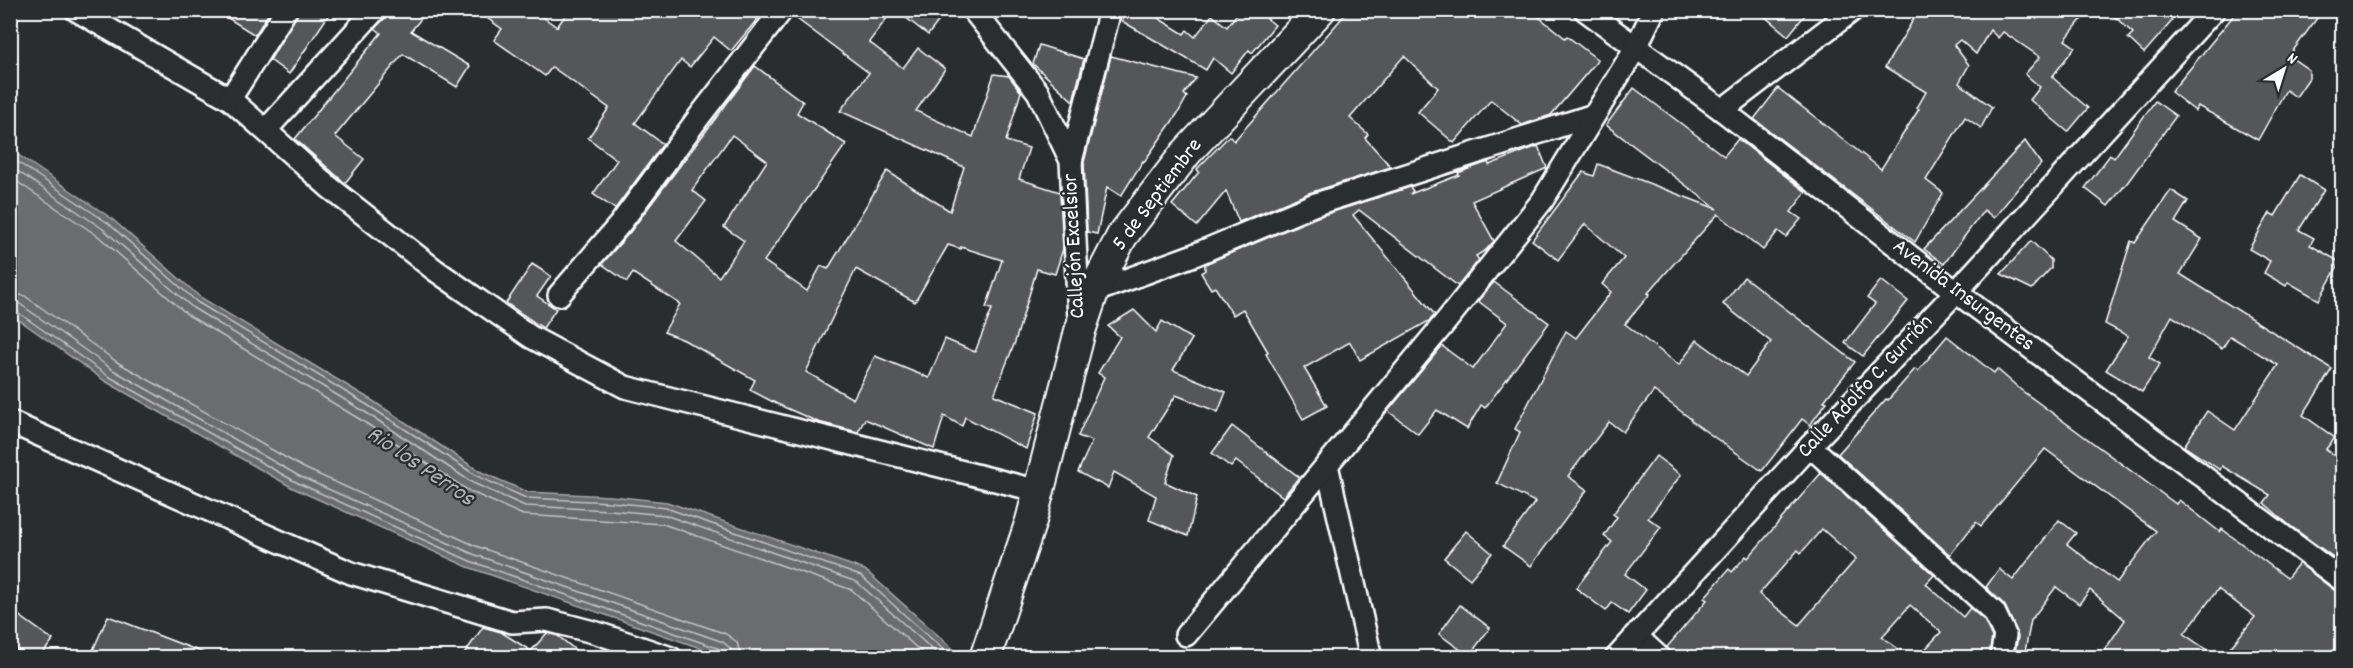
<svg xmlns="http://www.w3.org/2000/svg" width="2353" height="668" viewBox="0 0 2353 668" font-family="Dekko,sans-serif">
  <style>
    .water { fill: #6a6c6d; stroke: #a6a7a7; stroke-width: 1.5 }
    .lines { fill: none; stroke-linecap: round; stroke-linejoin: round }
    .shore { stroke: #c3c4c5; stroke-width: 1.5 }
    .building { fill: #555758; stroke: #fff; stroke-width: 1.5; fill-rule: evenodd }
    .lane-casing { stroke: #fff; stroke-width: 15 }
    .street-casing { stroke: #fff; stroke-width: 26 }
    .secondary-casing { stroke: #fff; stroke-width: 34 }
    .lane { stroke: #2a2d2e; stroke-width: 10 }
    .street { stroke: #2a2d2e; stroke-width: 21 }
    .secondary { stroke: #2a2d2e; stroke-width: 30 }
    .labels { text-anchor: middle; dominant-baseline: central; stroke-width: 4.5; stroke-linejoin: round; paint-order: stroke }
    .street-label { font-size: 22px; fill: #fff; stroke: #2a2d2e }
    .water-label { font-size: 24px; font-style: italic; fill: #b4b6b6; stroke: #2a2d2e }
  </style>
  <rect width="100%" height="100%" fill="#2a2d2e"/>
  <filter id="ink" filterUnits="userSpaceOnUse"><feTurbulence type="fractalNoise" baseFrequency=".0167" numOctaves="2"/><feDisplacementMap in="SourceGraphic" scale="12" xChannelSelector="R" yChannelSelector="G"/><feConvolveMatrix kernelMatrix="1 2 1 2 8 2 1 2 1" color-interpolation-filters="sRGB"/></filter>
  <g filter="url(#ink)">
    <polygon class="water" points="11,150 111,218 200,297 373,401 479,471 527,492 611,496 667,502 865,570 960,655 966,657 726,657 468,567 293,488 105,381 11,314"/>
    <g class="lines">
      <g class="shore">
        <polyline points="10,157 108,223 197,302 369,406 477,476 526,498 611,502 666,508 861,576 953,658"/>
        <polyline points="10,166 103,229 193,308 365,412 473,483 525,506 610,510 665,515 857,582 942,658"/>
        <polyline points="10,177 98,236 188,315 361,420 469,491 523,515 663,524 852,590 928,658"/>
        <polyline points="10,293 25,296 117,362 304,468 476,546 726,634 737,642 741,658"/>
        <polyline points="10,302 20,304 113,370 299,476 473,554 723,642 731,649 732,658"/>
        <polyline points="10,309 16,311 108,376 296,482 470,561 720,649 724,652 725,658"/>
      </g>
    </g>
    <g class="building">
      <polygon points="215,10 271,10 255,35"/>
      <polygon points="299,10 332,10 289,74 270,60"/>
      <polygon points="387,10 428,10 411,31 470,66 457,87 403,54 335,136 364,159 345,183 295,139 381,33 375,28 385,18"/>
      <polygon points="476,10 533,10 557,27 569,10 765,10 731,51 714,37 690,67 681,60 635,123 663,144 615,209 593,194 617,160 588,138 609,108 552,67 545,76 494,40 502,29"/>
      <path d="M795,10H893L869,42L903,68L918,48L945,69L916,111L973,137L994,74L1009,76L1021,92L1006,141L1029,148L1019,179L1060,192L1063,249L1055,274L1037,269L1015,342L994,395L1038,413L1026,449L965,417L962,426L944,416L934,449L865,419L858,432L818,422L777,404L750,390L755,380L684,340L664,332L680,304L633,273L627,282L602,264L630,232L755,66L803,102L797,113L846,144L764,261L807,291L821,266L828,269L887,171L950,211L964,167L840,111L869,73L793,16ZM732,135L767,161L724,227L744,241L719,277L676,241L706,201L692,190ZM948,245L961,249V247L1002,260L986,308L992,309L975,352L945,339L929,378L875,356L853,399L806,372L856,269L915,302Z"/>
      <polygon points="896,10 947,10 928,35"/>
      <polygon points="1122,10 1145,10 1184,34 1187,30 1195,37 1212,15 1227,27 1240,10 1256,10 1275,25 1252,53 1249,50 1231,73 1213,58 1206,70 1120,20"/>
      <polygon points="1349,10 1530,10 1565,38 1567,36 1598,60 1551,115 1522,125 1491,100 1454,143 1418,112 1438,88 1404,56 1350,118 1368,134 1365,138 1391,167 1309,193 1239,222 1226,191 1197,226 1172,205 1199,172 1197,169 1229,136 1234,141"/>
      <polygon points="1757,10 1809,10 1788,36"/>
      <polygon points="1919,10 2089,10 2065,40 2075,47 2052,77 2088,108 2068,132 2030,100 2040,87 2025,74 2040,57 2003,32 1998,38 1990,30 1976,54 1960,40 1954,45 1969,65 1959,83 1992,107 1981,128 1965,117 1926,180 1943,193 1915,242 1754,119 1778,88 1881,169 1919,109 1917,108 1926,92 1885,67"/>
      <polygon points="2107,10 2160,10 2172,21 2144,53 2128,38 2133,33"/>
      <polygon points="2238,10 2323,10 2289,56 2309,70 2309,78 2296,97 2286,90 2258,140 2198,106 2195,111 2171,92"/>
      <polygon points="1039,45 1084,59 1073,101 1033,64"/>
      <polygon points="1111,56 1196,78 1184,94 1187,97 1178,113 1144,162 1143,161 1121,196 1107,187 1097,234 1087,232 1084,162"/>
      <polygon points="1634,88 1724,156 1738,139 1806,192 1791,212 1801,219 1786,237 1778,231 1763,250 1718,214 1648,293 1650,294 1625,324 1679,365 1697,340 1746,376 1771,342 1723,304 1744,277 1855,362 1824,401 1827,402 1810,425 1802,419 1762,471 1690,420 1691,419 1654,391 1623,432 1609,422 1568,476 1587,490 1531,566 1503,546 1535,502 1497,483 1520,432 1515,429 1566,331 1576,338 1611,292 1602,284 1624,258 1585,224 1558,260 1532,240 1583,172 1594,176 1598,164 1717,209 1606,125"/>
      <polygon points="2155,101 2176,116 2127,183 2108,206 2085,188 2110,155 2114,158"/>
      <polygon points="2025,141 2041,164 2019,187 1994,218 1984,210 1944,264 1924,249"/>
      <polygon points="1538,146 1547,168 1472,201 1494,241 1486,250 1476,256 1479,260 1458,286 1359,210 1353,215 1435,315 1429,321 1360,360 1350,342 1304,368 1327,406 1303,419 1266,354 1268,352 1243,309 1233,315 1215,287 1211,289 1201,273 1205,270 1205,264 1317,217 1410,187 1413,191 1410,194 1459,175 1458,173 1471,168 1488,162 1489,165"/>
      <polygon points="2300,175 2324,190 2299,230 2314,238 2310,245 2340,262 2319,300 2288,282 2286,286 2264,273 2270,261 2249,249 2270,213 2275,216"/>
      <polygon points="2171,190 2188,201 2175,222 2202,239 2180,274 2332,369 2303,415 2335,438 2326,449 2343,462 2343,564 2289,525 2264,503 2270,495 2222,466 2220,470 2184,446 2207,411 2235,430 2278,365 2230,336 2222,349 2172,316 2149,357 2160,364 2142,392 2106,370 2128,336 2105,324 2131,241 2135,243"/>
      <polygon points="2031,241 2051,260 2051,268 2032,289 2001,274"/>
      <polygon points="532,264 551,276 537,296 556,309 543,328 506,303"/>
      <polygon points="1881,280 1908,301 1863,356 1845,343 1875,304 1867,298"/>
      <polygon points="1494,282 1549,323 1485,408 1481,405 1467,429 1437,410 1418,434 1388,411 1442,346 1473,369 1507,323 1478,301"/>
      <polygon points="1134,310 1156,332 1162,321 1192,339 1173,370 1226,392 1218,412 1176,395 1149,437 1174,455 1165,482 1197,497 1188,536 1149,520 1156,496 1114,472 1108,488 1078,472 1092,441 1078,436 1104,377 1098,373 1120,337 1108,326"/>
      <polygon points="1947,336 1994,373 1997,369 2021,390 2176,504 2179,500 2220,532 2222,529 2287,578 2299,563 2334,590 2343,592 2343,657 2241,657 2230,648 2255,617 2218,589 2184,634 2217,657 2100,657 2125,620 2090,590 2079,604 2056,587 2031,620 2024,657 2014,657 2018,637 2016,630 2005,606 1986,587 1999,569 2013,580 2059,520 2076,533 2067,544 2117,582 2156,531 2045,449 1981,526 1976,522 1950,555 1838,454 1886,399 1888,400 1915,369 1918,371"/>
      <polygon points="1232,426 1299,477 1283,497 1236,461 1231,467 1212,453"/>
      <polygon points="1656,456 1681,475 1648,518 1661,527 1625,574 1646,590 1628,614 1612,603 1606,611 1576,588 1612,542 1604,536 1617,517 1613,514"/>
      <path d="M1821,473L1934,575L1926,584L1963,617L1970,608L1984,620L1992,637L1989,657H1918L1941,632L1910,605L1882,637L1909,657H1672L1667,647L1707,600L1704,598L1729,569L1732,572L1746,556L1748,558ZM1822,529L1856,559L1799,625L1759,594L1798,550L1801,553Z"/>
      <polygon points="1466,531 1492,553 1470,579 1444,558"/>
      <polygon points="1460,605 1490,628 1469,656 1439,634"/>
      <polygon points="10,609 53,640 40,657 28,657 10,644"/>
      <polygon points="108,616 209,655 208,657 112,657 93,650"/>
      <polygon points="483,627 501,632 531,651 547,633 558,636 584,657 462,657"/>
    </g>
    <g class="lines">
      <g class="lane-casing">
        <polyline id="lane" points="10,654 16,658"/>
      </g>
      <g class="street-casing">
        <g id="street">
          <polyline points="76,10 230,99 329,187 435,270 531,337 625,387 1039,491"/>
          <polyline points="973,10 1038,92 1071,161 1079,319"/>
          <polyline points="1585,10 1722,110 1956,292 2342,580"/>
          <polyline points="230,99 286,10"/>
          <polyline points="1722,110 1853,10"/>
          <polyline points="266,130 375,10"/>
          <polyline points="1071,161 1110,10"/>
          <polyline points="1093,292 1194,255 1313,205 1594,115"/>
          <polyline points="559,295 620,224 699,117 782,10"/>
          <polyline points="10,422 351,573 512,622 547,620 597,633 671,658"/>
          <polyline points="1810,446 1994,612 2005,635 2001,658"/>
          <polyline points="1327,465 1371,658"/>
          <polyline points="1186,635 1447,320 1542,201 1635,49 1654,10"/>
          <polyline points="1635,635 1660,658"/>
          <polyline points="1616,658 1810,446 1956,292 2214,10"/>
        </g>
      </g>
      <g class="secondary-casing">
        <polyline id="secondary" points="985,658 1031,521 1080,331 1093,292 1122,236 1186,153 1320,10"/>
      </g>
      <use href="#lane" class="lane"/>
      <use href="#street" class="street"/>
      <use href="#secondary" class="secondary"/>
    </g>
  </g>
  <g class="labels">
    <g class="street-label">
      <text transform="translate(1158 195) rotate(-53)">5 de Septiembre</text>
      <text transform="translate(1075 246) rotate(-93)">Callejón Excelsior</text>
      <text transform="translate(1963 296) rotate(37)">Avenida Insurgentes</text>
      <text transform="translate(1866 387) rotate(-47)">Calle Adolfo C. Gurrión</text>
    </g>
    <g class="water-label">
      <text transform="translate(420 467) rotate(34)">Rio los Perros</text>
    </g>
  </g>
  <rect width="2353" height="668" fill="none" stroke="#2a2d2e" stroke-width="36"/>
  <rect x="18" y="18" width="2317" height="632" fill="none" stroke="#fff" stroke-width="2" filter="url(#ink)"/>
  <g transform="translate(2284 69) rotate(38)" stroke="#2a2d2e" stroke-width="4.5" paint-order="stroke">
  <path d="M0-4.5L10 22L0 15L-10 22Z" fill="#ffffff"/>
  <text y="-9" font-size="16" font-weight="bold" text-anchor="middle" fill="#ffffff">N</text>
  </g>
</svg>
